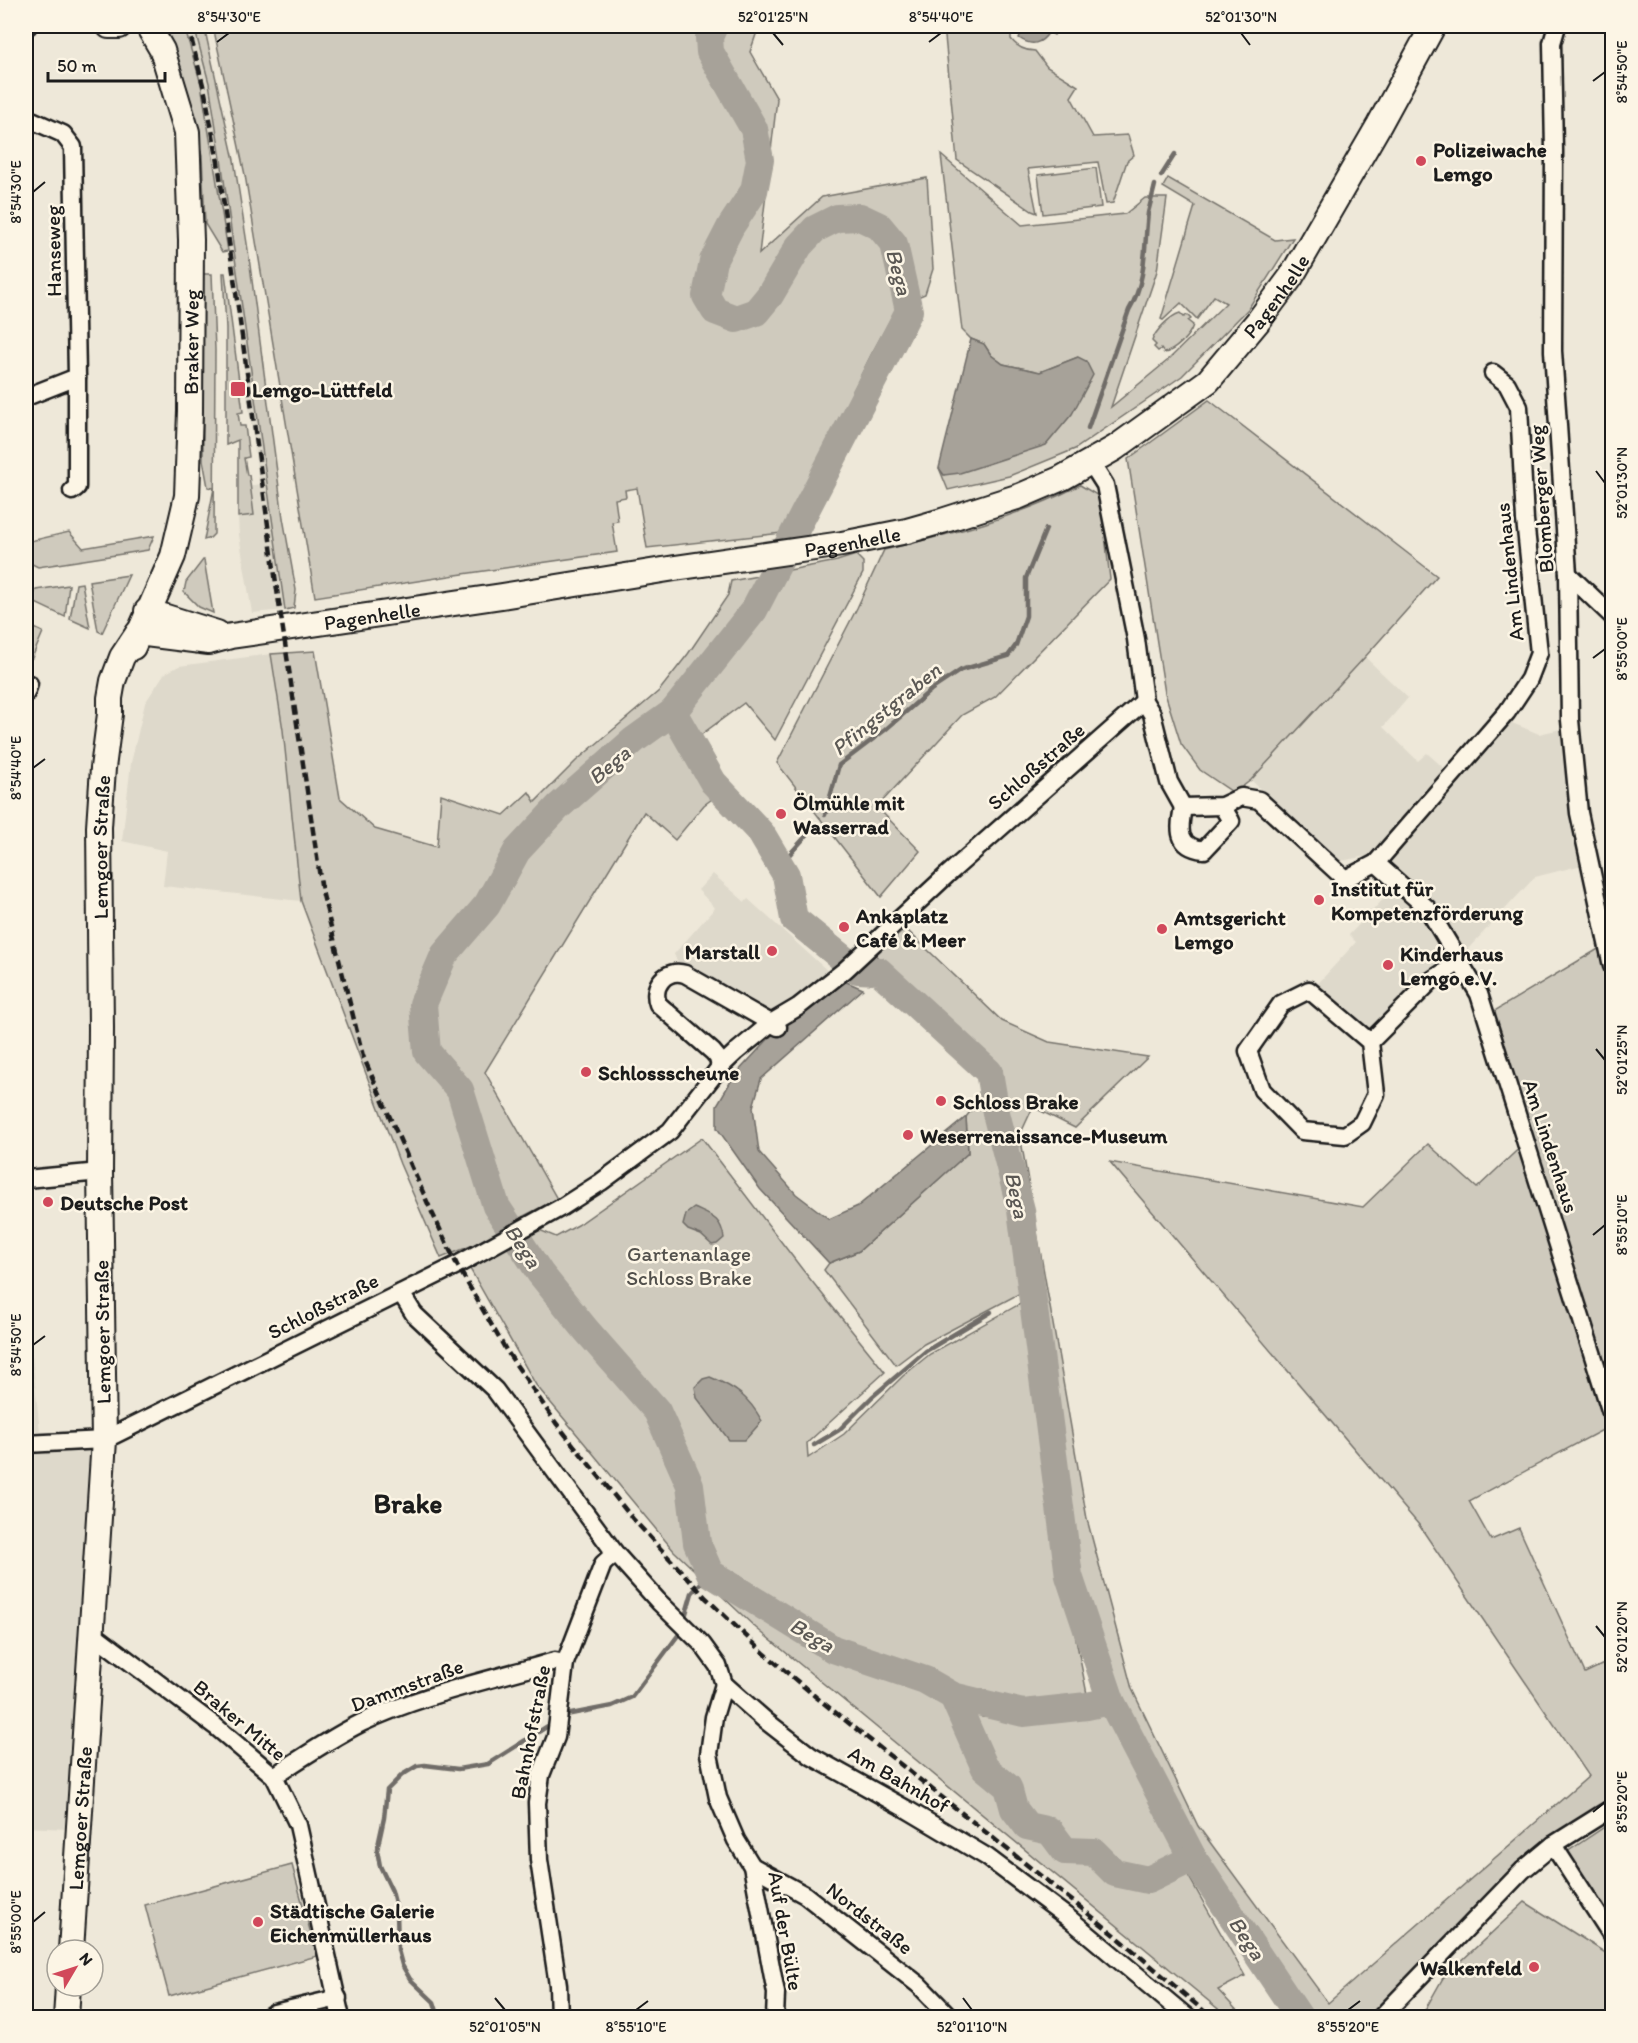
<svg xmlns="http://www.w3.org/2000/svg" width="1638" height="2043" viewBox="0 0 1638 2043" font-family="Itim,sans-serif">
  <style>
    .built { fill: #ded9cb }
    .green { fill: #cfcabd; stroke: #76736c; stroke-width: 1.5 }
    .water { fill: #a7a299; stroke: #6f6c67; stroke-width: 1.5 }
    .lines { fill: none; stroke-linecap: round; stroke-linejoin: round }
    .stream { stroke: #6f6c67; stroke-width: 4.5 }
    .river { stroke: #a7a299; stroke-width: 28 }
    .street-casing { stroke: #1c1c1c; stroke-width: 21 }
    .secondary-casing { stroke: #1c1c1c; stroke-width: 28 }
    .street { stroke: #fcf5e5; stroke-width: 16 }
    .secondary { stroke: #fcf5e5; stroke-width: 24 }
    .rail { stroke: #1c1c1c; stroke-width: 4.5; stroke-dasharray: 9 4.5; stroke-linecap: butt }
    .ticks { fill: none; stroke: #1c1c1c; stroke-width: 2 }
    .poi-dot { fill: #d1495b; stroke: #fcf5e5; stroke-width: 2 }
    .labels { text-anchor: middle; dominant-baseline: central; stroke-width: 5; stroke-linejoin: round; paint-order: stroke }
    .poi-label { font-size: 21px; font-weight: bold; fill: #1c1c1c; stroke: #fcf5e5; text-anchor: start }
    .street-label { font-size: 21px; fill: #1c1c1c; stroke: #fcf5e5 }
    .park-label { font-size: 21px; fill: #52504c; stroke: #fcf5e5 }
    .water-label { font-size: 22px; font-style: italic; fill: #5b5854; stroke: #fcf5e5 }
    .district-label { font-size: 27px; font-weight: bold; fill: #1c1c1c; stroke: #fcf5e5 }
    .neatline { fill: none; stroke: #1c1c1c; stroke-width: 2 }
    .ticks-label { font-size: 15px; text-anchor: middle; fill: #1c1c1c }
  </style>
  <rect width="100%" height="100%" fill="#eee8d9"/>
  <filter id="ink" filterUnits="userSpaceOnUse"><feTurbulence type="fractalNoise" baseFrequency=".0167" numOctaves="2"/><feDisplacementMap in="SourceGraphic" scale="12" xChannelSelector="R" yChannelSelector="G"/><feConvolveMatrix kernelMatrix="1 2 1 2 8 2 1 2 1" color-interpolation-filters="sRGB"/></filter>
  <g filter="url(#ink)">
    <g class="built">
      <polygon points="184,26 194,26 209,83 235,250 285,610 252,613 239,535 238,517 254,514 250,486 259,484 228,251 213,157 201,84"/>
      <polygon points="271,654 283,730 301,901 163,886 167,851 122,841 131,763 145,703 164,674 179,666"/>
      <polygon points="1365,657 1408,698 1383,727 1418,761 1427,753 1455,778 1507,721 1539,734 1561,729 1582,865 1535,877 1466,951 1435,904 1377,854 1336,862 1251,780"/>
      <polygon points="713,874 745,902 748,899 831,974 772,1017 679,966 674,954 715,908 698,890"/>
      <polygon points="1395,887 1426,916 1452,956 1431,973 1369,1034 1313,989 1356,942 1349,935"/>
      <polygon points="29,1327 40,1432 95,1432 68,1829 26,1827 26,1328"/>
    </g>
    <g class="green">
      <polygon points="155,26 184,26 201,84 228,251 222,252 205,224 202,155 184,82"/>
      <polygon points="194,26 204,26 234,160 248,250 283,518 296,590 294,608 285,610 221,159 209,83"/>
      <polygon points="213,26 759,26 750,52 777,99 759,254 822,197 927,178 933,269 925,294 898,305 871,355 782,533 647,548 637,488 625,490 626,497 615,499 618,521 612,522 617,552 456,575 315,597 245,175"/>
      <path d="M944,26H1011V39C1017,47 1025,51 1035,51L1047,67L1078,86L1071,97L1093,137L1128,135L1134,155L1127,161L1113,203L1106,204L1098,162L1028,169L1037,213L1032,211L957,160Z"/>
      <polygon points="941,155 1022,225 1125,214 1145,198 1167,198 1157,271 1111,407 1167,361 1226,303 1214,296 1197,319 1181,303 1163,320 1161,319 1195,206 1163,187 1168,178 1275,240 1293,238 1248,309 1182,376 1075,449 1009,476 948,490 939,468 944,475 1078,357 1040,372 1003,364 991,355 984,344 971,339 962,330"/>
      <polygon points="1096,168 1101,207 1043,214 1038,175"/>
      <polygon points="223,273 225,273 243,412 238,413 240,426 245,426 249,457 244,458 247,475 249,475 254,515 238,517 238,440 226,445 226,328"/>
      <polygon points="203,274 212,274 215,350 214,534 210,538 204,540 214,488 208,487 203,460"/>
      <path d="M1180,313L1184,317L1187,315L1191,319L1188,321L1193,325C1190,336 1175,351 1164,353L1161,349L1158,351L1154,347L1156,345L1152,341C1155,331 1170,316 1180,313Z"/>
      <polygon points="1209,400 1437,576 1365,657 1251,780 1234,793 1200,770 1181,744 1165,693 1128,459"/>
      <path d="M1080,485L1097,495L1101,500L1110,579L995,697L962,715L877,807L920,851L881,897L777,763L857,608L884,550C951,534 1019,517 1080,485Z"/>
      <polygon points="69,532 83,548 154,536 148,550 38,567 26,561 26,542"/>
      <polygon points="856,555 863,562 863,573 775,740 744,703 694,740 712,771 727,788 704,805 675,840 644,812 485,1072 557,1199 520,1218 493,1237 441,1258 400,1164 301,901 283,730 271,654 315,651 340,798 375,829 437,847 441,794 504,815 529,792 535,802 576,761 659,691 688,654 728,595 731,581 837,561"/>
      <polygon points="203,560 204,560 213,613 199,607 184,592 186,582"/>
      <polygon points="129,575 102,633 98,631 89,581"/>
      <polygon points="82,583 90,628 70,619 76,584"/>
      <polygon points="69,585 65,617 31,601 36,590"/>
      <polygon points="26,624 43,632 32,658 26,662"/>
      <polygon points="906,929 1002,1021 1049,1042 1148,1057 1075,1128 1033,1107 1020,1135 1087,1519 1132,1689 1198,1826 1328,2003 1589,1776 1419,1525 1110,1162 1363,1207 1428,1144 1477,1188 1531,1137 1491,1013 1600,948 1612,994 1612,1425 1469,1501 1491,1540 1519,1528 1585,1673 1612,1660 1612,1800 1546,1842 1370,2017 1293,2017 1190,1856 1116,1697 1073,1576 1024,1209 998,1111 991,1112 1016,1208 1026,1290 924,1344 896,1365 824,1270 829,1263 859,1251 968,1153 966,1117 1002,1070 874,954"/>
      <polygon points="702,1138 802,1269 885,1372 807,1443 808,1458 844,1434 903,1376 930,1354 1025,1301 1064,1579 1088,1699 1025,1707 983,1704 982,1717 1023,1719 1110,1709 1189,1877 1245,1976 1218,1990 1243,2017 1228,2017 756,1628 674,1551 536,1385 469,1267 537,1229 556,1237 578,1225"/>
      <polygon points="1612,1822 1612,1917 1609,1920 1564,1854"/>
      <polygon points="292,1865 317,1956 169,1996 145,1905"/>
      <polygon points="1525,1902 1612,1957 1612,2017 1421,2017 1443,1978"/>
    </g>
    <g class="water">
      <path d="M1024,26H1057L1059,27L1054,35L1049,32C1041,44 1032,47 1019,38Z"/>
      <polygon points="971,339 984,344 991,355 1003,364 1040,372 1078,357 1086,361 1093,375 1072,414 1046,445 960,473 944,475 939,468"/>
      <polygon points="844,981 863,989 761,1079 753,1107 759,1152 796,1194 829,1219 858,1206 966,1117 968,1153 859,1251 829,1263 760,1189 717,1128 717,1105 734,1076 773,1034"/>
      <path d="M694,1208C711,1216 721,1217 724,1238L717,1244L712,1245L701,1235L688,1230L683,1225L686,1214Z"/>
      <path d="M710,1377C736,1388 748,1396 762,1421L745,1440H729L697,1398L695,1387L703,1379Z"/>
    </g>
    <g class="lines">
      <g class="stream">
        <polyline points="1161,176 1175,154"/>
        <path d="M1088,428L1129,310C1147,281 1144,245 1148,213C1150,204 1153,194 1155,185"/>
        <polyline points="825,815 839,765 885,730 931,690 961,670 1008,656 1016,645 1026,616 1026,578 1046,529"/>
        <polyline points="780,865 807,835"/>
        <polyline points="814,1445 839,1430 872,1397 926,1351 991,1312"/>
        <polyline points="684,1620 692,1593 710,1573"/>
        <polyline points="562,1718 566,1715 612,1706 632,1697 679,1634 681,1628"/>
        <polyline points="439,2018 434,2002 410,1979 402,1965 398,1950 397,1911 392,1891 380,1866 377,1850 384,1818 387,1790 402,1775 417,1766 425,1765 458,1769 488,1764 554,1722"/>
      </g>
      <g class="river">
        <polyline points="714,26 709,37 710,52 754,129 760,160 754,191 731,226 713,261 706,296 715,311 736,319 756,312 770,295 799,246 815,229 837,218 860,217 879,226 894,244 909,311 754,610 673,712 713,782 761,833 780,865 786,875 794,919 857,970 879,971 989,1072 996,1113 1021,1210 1069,1576 1111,1701 1193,1858 1300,2018"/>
        <polyline points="673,712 634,740 558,807 517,851 487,905 444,955 423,1004 427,1052 460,1090 496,1206 540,1273 586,1330 657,1411 690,1485 697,1543 710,1573 833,1649 925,1680 953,1696 985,1768 1008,1787 1014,1809 1027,1826 1050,1831 1065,1851 1094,1852 1115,1873 1148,1880 1193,1858"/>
        <polyline points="953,1696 1023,1713 1087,1706 1111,1701"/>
      </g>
      <g class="street-casing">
        <g id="street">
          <polyline points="1557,26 1552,43 1554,151 1553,351 1568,574 1570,720 1579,813 1612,966"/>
          <polyline points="26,27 28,26"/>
          <polyline points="26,129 34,121 63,134 73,147 77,377 26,397"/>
          <polyline points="1091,463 1105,485 1136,639 1144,701 1152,714 1169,782 1183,807 1222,806 1241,797 1259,800 1345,879 1376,863 1507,712 1529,679 1539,653 1525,520 1519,407 1507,384 1493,373"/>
          <polyline points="72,491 77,487 77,377"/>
          <polyline points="1568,574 1612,616"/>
          <polyline points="26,693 29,684"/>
          <path d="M1183,807C1179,829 1176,847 1204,850L1231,821L1222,806"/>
          <polyline points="1376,863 1428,909 1479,994 1612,1416"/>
          <polyline points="1370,1042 1309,990 1281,1004 1248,1051 1262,1090 1302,1131 1345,1135 1362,1123 1376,1094 1370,1042 1432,980 1461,961"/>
          <path d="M720,1067L718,1058L713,1052L658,1004C651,986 666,968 685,974L778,1027"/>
          <polyline points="26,1179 100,1172"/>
          <polyline points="562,1207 601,1182 670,1131 720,1067 736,1052 771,1023 798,1007 845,970 947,875 1144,701"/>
          <polyline points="401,1293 414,1314 495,1390 615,1553 659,1602 702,1644 718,1666 724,1684 766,1721 811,1756 908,1810 987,1857 1071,1920 1188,2018"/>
          <polyline points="26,1444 104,1440 457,1265 560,1208"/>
          <polyline points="92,1633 215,1726 274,1776 298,1825 341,2018"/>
          <polyline points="724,1684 714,1717 709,1754 718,1798 736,1840 752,1866 776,1993 775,2018"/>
          <path d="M274,1776C303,1757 331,1738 361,1723C422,1694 491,1680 555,1661L565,1663"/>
          <polyline points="1553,1845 1612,1936"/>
          <polyline points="752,1866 805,1895 919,1985 951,2018"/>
          <polyline points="266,2018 274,2013 338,1998"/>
          <polyline points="559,2018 558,1985 539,1860 537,1803 541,1775 556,1737 565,1663 603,1564 615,1553"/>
          <polyline points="1380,2018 1523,1870 1553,1845 1612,1808"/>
        </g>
      </g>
      <g class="secondary-casing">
        <g id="secondary">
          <polyline points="109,26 119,26"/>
          <polyline points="147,611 217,633"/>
          <path id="s1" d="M138,633L209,642L231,636L502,596L675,568L842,544L907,531L942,521L1020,496L1062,478L1115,448L1208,381L1259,320L1291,277L1379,125L1433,26"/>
          <path id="s2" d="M133,647L173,556L187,496L190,411L191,240L187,132L162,50L148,26"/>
          <path id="s3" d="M71,1950L104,1440L100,1172L101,1028L99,827L103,768L110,714V698L113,681L122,657L138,633"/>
          <polyline points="66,2018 68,1986"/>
        </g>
      </g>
      <use href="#street" class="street"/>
      <use href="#secondary" class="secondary"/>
      <polyline class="rail" points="188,26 205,93 218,162 276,583 322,891 363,1056 429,1206 457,1265 506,1350 556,1423 633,1519 706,1598 764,1653 816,1697 1115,1935 1212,2018"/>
    </g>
  </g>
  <path class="ticks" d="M773,33L783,45M1241,33L1250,45M217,42L229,33M929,42L941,33M1593,81L1605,72M33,192L45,182M1596,471L1605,483M1593,658L1605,649M33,768L45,759M1596,1049L1605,1060M1593,1235L1605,1225M33,1345L45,1336M1596,1626L1605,1637M1593,1812L1605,1802M33,1922L45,1912M495,1998L505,2010M963,1998L972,2010M636,2010L648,2001M1348,2010L1360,2001"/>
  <g class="poi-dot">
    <circle cx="1421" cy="161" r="6"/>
    <rect x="230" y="381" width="16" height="16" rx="3"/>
    <circle cx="781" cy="814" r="6"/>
    <circle cx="1319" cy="900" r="6"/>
    <circle cx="844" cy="927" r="6"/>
    <circle cx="1162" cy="929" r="6"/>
    <circle cx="772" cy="951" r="6"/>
    <circle cx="1388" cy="965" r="6"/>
    <circle cx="586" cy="1072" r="6"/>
    <circle cx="941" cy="1101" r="6"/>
    <circle cx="908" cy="1135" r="6"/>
    <circle cx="48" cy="1202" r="6"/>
    <circle cx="258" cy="1922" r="6"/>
    <circle cx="1534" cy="1967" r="6"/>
  </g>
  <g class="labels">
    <g class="poi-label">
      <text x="1433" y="149">Polizeiwache<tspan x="1433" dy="24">Lemgo</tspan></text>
      <text x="252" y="389">Lemgo-Lüttfeld</text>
      <text x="793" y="802">Ölmühle mit<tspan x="793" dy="24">Wasserrad</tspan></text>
      <text x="1331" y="888">Institut für<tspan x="1331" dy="24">Kompetenzförderung</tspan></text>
      <text x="856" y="915">Ankaplatz<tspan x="856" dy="24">Café &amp; Meer</tspan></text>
      <text x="1174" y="917">Amtsgericht<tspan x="1174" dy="24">Lemgo</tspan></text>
      <text x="760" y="951" text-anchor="end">Marstall</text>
      <text x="1400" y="953">Kinderhaus<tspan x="1400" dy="24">Lemgo e.V.</tspan></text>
      <text x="598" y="1072">Schlossscheune</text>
      <text x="953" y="1101">Schloss Brake</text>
      <text x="920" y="1135">Weserrenaissance-Museum</text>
      <text x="60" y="1202">Deutsche Post</text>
      <text x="270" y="1910">Städtische Galerie<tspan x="270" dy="24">Eichenmüllerhaus</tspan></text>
      <text x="1522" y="1967" text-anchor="end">Walkenfeld</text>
    </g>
    <g class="street-label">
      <text transform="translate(53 251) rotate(-91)">Hanseweg</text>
      <text stroke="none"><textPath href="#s1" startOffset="1227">Pagenhelle</textPath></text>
      <text stroke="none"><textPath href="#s2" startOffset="315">Braker Weg</textPath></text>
      <text transform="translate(1541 499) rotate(-94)">Blomberger Weg</text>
      <text stroke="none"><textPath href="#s1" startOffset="723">Pagenhelle</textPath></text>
      <text transform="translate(1509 572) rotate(-96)">Am Lindenhaus</text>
      <text stroke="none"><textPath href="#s1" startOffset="237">Pagenhelle</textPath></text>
      <text transform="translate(1036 766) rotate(-41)">Schloßstraße</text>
      <text stroke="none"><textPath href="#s3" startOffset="1104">Lemgoer Straße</textPath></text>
      <text transform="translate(1551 1146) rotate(72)">Am Lindenhaus</text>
      <text transform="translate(323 1306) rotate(-27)">Schloßstraße</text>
      <text transform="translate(102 1332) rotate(-91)">Lemgoer Straße</text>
      <text transform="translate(407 1685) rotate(-20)">Dammstraße</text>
      <text transform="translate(240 1720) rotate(40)">Braker Mitte</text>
      <text transform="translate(530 1732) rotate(-79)">Bahnhofstraße</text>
      <text transform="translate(899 1779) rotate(30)">Am Bahnhof</text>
      <text stroke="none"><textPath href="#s3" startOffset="132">Lemgoer Straße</textPath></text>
      <text transform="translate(870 1918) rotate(38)">Nordstraße</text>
      <text transform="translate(786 1931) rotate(80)">Auf der Bülte</text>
    </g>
    <g class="park-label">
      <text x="689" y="1253">Gartenanlage<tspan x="689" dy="24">Schloss Brake</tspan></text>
    </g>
    <g class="water-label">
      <text transform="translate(899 272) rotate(75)">Bega</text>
      <text transform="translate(886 709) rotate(-39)">Pfingstgraben</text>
      <text transform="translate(609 765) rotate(-40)">Bega</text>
      <text transform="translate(1017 1195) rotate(78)">Bega</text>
      <text transform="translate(523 1246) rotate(56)">Bega</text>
      <text transform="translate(812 1635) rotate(30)">Bega</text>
      <text transform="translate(1247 1938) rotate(56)">Bega</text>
    </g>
    <g class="district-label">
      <text x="408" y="1503">Brake</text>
    </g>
  </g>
  <rect width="1638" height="2043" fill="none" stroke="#fcf5e5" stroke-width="66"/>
  <g transform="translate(75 1968) rotate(51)"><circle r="28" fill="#fcf5e5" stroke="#a29e95" stroke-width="1.5"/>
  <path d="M0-4.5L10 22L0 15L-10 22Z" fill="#d1495b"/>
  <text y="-9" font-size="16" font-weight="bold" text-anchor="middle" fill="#1c1c1c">N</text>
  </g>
  <path d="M48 72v9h117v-9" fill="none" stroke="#1c1c1c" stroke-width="3"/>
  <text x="57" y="72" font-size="18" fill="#1c1c1c" stroke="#fcf5e5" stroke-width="4.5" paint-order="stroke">50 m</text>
  <rect x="33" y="33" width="1572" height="1977" class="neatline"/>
  <g class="ticks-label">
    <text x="229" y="22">8°54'30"E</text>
    <text x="773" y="22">52°01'25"N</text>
    <text x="941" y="22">8°54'40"E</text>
    <text x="1241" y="22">52°01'30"N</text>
    <text transform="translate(1622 72) rotate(-90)" y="5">8°54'50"E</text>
    <text transform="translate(16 192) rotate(-90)" y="5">8°54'30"E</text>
    <text transform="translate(1622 483) rotate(-90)" y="5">52°01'30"N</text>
    <text transform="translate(1622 649) rotate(-90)" y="5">8°55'00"E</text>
    <text transform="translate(16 768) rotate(-90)" y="5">8°54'40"E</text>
    <text transform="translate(1622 1060) rotate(-90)" y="5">52°01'25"N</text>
    <text transform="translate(1622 1225) rotate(-90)" y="5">8°55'10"E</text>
    <text transform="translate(16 1345) rotate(-90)" y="5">8°54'50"E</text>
    <text transform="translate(1622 1637) rotate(-90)" y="5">52°01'20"N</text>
    <text transform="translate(1622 1802) rotate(-90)" y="5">8°55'20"E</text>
    <text transform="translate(16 1922) rotate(-90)" y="5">8°55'00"E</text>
    <text x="505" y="2032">52°01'05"N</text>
    <text x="636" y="2032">8°55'10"E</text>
    <text x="972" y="2032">52°01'10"N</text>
    <text x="1348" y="2032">8°55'20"E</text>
  </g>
</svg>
